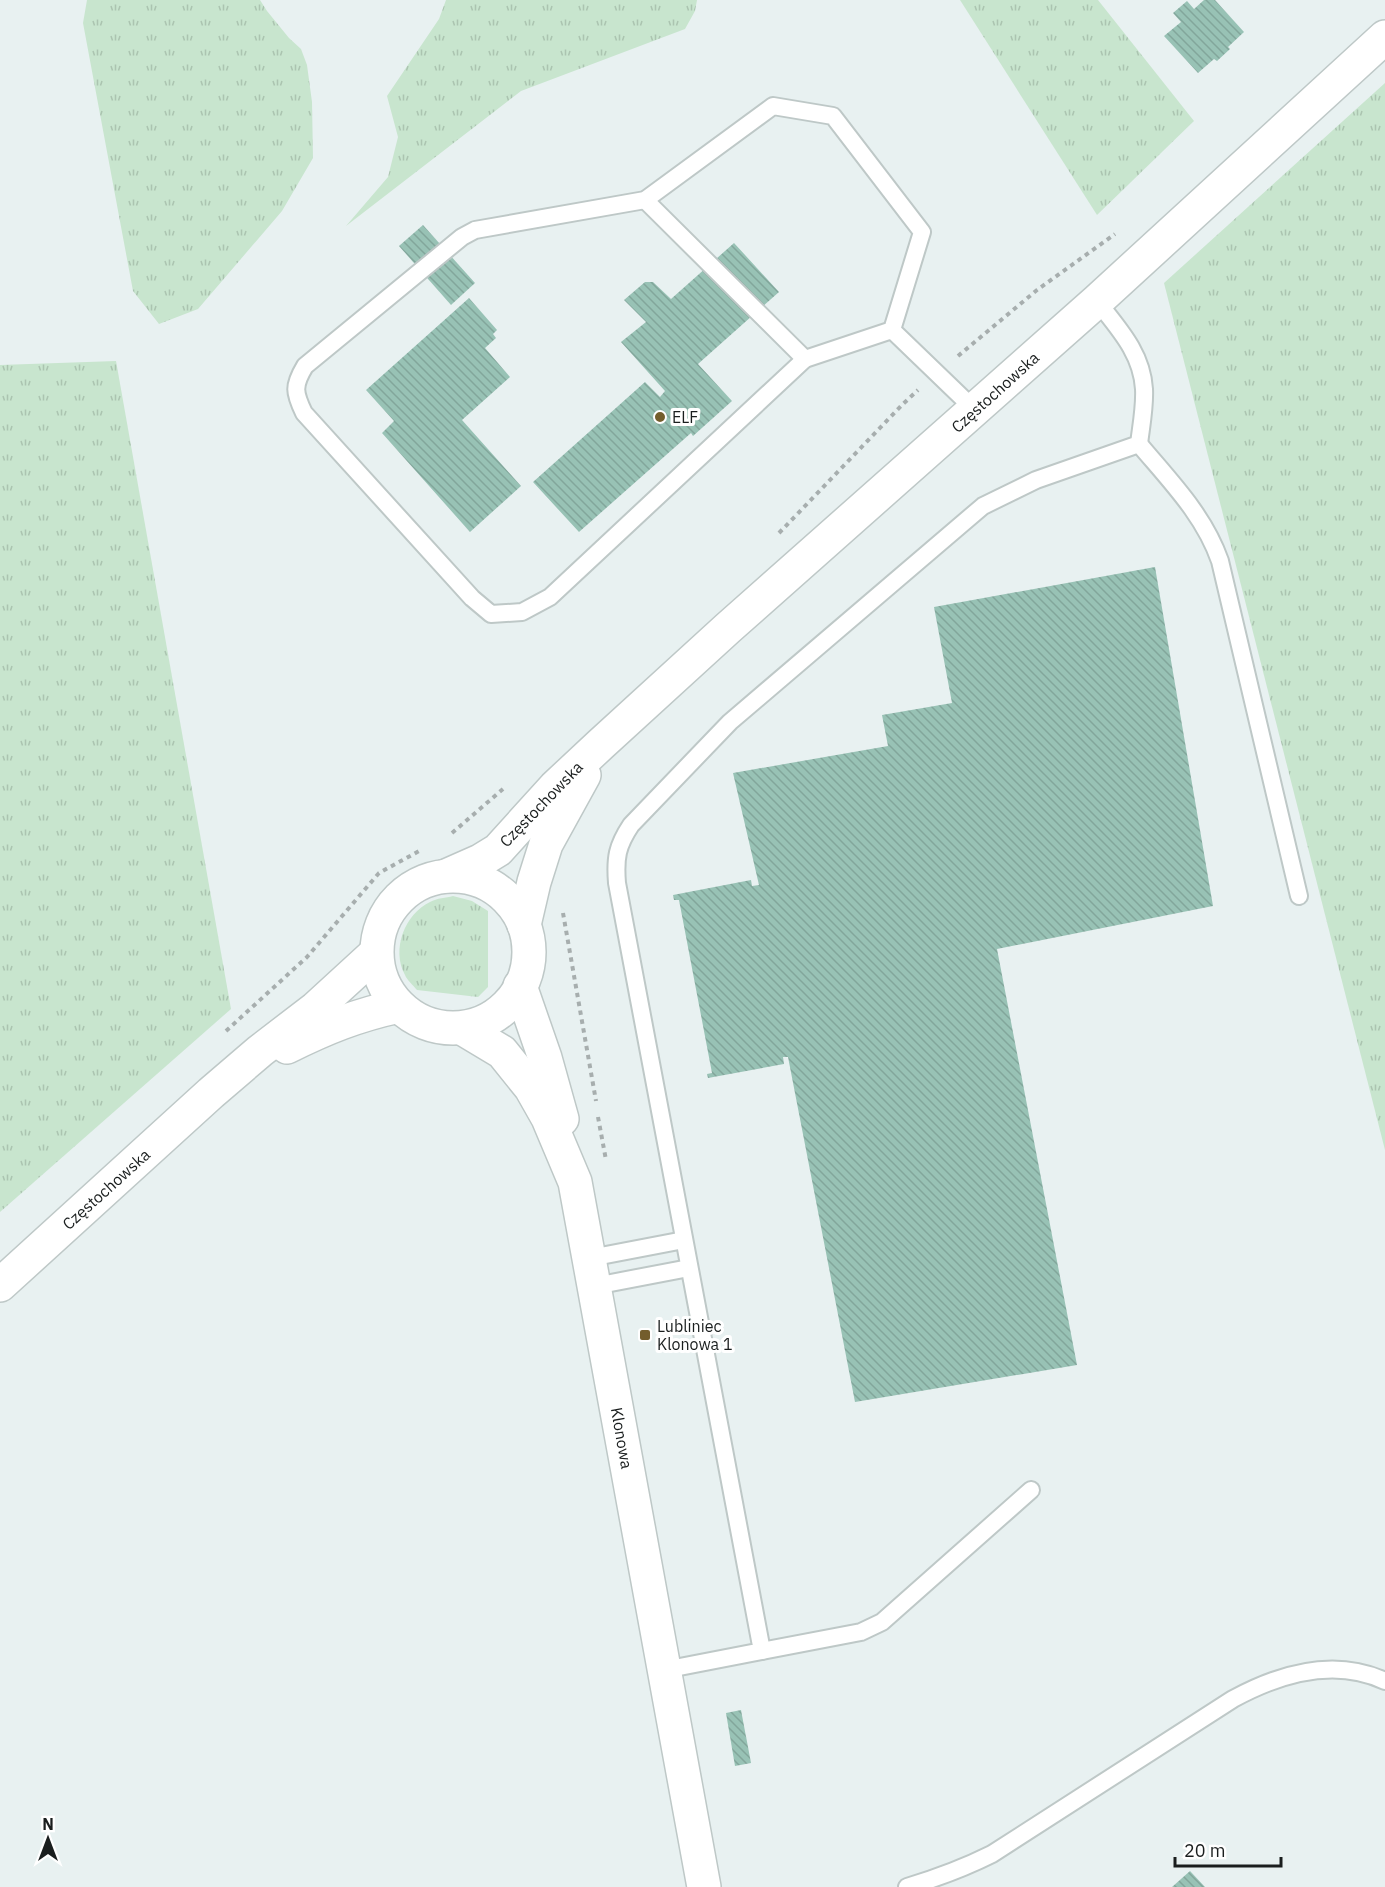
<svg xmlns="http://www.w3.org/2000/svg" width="1385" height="1887" viewBox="0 0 1385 1887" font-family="'IBM Plex Sans',sans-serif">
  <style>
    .grass { fill: url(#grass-tufts) }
    .building { fill: url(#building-back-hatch) }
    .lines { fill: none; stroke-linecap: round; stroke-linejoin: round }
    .service-casing { stroke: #bec8c7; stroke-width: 20 }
    .tertiary-casing { stroke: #bec8c7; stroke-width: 36 }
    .secondary-casing { stroke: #bec8c7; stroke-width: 36 }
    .path { stroke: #a7aeae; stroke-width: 4; stroke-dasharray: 4.5 4.5; stroke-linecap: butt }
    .service { stroke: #fff; stroke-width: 16 }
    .tertiary { stroke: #fff; stroke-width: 33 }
    .secondary { stroke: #fff; stroke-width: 33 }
    .poi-dot { fill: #735d2c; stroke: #fff; stroke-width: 2 }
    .labels { text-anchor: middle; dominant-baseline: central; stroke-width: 6; stroke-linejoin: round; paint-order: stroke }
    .street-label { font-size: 16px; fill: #1a1e1e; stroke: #fff }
    .poi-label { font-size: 16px; fill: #1a1e1e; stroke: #fff; text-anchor: start }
  </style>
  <defs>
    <pattern id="grass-tufts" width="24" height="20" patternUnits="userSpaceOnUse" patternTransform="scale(1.5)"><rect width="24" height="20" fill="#c8e5ce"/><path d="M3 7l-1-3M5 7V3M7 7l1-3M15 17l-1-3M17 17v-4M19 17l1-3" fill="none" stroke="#abc4b0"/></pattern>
    <pattern id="building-back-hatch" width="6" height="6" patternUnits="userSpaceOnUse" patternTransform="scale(1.5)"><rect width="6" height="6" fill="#98c2b5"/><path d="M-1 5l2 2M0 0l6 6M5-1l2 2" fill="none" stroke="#82a69b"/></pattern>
  </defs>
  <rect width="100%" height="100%" fill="#e8f1f1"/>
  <g class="grass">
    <polygon points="87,0 260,0 267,11 289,38 301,49 307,65 312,102 313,158 282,211 198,309 159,324 133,291 83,23"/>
    <polygon points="446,0 697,0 695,11 685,29 521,91 346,226 388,177 398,137 387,96 439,19"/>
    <polygon points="960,0 1098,0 1194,121 1097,215"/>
    <polygon points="1385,83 1385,1150 1164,283"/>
    <polygon points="116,361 231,1009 0,1212 0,365"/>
    <path d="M453,896L472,901L488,911V987L478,997L417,990C413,985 407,980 405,975C391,949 405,914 430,902C437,898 446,898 453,896Z"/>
  </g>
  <g class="building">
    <polygon points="1204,0 1215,0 1244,32 1228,47 1230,49 1217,61 1214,59 1198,73 1164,36 1181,22 1173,13 1187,1 1194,9"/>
    <polygon points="423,225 475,283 451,305 399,246"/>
    <polygon points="734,243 779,292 698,364 732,401 693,436 691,433 579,532 533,482 645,382 660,397 665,391 621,342 646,322 624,300 645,282 653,282 671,299"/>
    <polygon points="469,298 497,330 493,334 496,338 485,348 510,377 462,420 521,486 470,532 382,433 394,421 366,390"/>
    <polygon points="1155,567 1213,906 997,949 1077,1365 855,1402 788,1057 783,1057 784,1064 708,1078 707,1074 712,1073 679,900 674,900 673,895 751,880 752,886 759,885 733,773 888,746 882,715 952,703 934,607"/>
    <polygon points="741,1710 751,1763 735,1766 726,1713"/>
    <polygon points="1190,1871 1205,1887 1172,1887"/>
  </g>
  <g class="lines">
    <g class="service-casing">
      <g id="service">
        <polyline points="645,200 805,359"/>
        <path d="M892,330L805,359L550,597L522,612L491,614L472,598L304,413C294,392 293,386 305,366L462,237L475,230L645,200L773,106L833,116L922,232L892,330L975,410"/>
        <path d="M1139,444C1170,481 1204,515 1220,561L1299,896"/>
        <polyline points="590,1258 684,1240"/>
        <polyline points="595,1286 689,1268"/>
        <polyline points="762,1651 861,1632 882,1622 1031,1490"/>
        <path d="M664,1670L762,1651L617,883C615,858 617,846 631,825L730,722L983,506L1036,480L1139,444C1141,427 1145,407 1144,389C1142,353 1118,328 1097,301"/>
        <path d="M907,1887C937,1878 964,1868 992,1854L1233,1699C1279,1674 1334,1657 1385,1681"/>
      </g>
    </g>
    <g class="tertiary-casing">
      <g id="tertiary">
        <polyline points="520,986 545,1058 562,1119"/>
        <polyline points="462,1028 502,1052 531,1088 548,1118 575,1182 704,1887"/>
      </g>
    </g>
    <g class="secondary-casing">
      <g id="secondary">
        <polyline points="446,876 480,861 498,850 555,787 601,744 728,628 1097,301 1385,37"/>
        <circle cx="453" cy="952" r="76"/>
        <polyline points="524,925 534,882 546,844 584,775"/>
        <path d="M287,1047C325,1028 357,1015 399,1006"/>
        <polyline points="0,1285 211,1093 260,1051 316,1008 376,953"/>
      </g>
    </g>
    <g class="path">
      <polyline points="958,356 1037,290 1115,234"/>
      <polyline points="779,533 903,404 918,390"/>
      <polyline points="452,833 503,789"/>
      <polyline points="563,913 596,1101"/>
      <polyline points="226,1031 307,957 379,873 421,850"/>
      <polyline points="598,1117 606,1160"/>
    </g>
    <use href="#service" class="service"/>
    <use href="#tertiary" class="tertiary"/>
    <use href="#secondary" class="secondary"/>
  </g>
  <g class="poi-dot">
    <circle cx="660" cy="417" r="6"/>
    <rect x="639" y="1329" width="12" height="12" rx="3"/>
  </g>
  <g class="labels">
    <g class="street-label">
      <text transform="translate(995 392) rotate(-42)">Częstochowska</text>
      <text transform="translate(541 804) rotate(-46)">Częstochowska</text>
      <text transform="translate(106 1189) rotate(-42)">Częstochowska</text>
      <text transform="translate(622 1438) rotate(80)">Klonowa</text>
    </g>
    <g class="poi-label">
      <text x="672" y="417">ELF</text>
      <text x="657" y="1326">Lubliniec<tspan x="657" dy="18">Klonowa 1</tspan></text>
    </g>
  </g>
  <g transform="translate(48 1839)" stroke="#ffffff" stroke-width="4.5" paint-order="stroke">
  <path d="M0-4.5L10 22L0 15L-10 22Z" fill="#1a1e1e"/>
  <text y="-9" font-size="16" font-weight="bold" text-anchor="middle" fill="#1a1e1e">N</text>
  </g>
  <path d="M1175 1857v9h106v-9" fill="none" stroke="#1a1e1e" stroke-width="3"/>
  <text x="1184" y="1857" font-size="18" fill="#1a1e1e" stroke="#ffffff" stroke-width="4.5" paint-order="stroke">20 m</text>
</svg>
